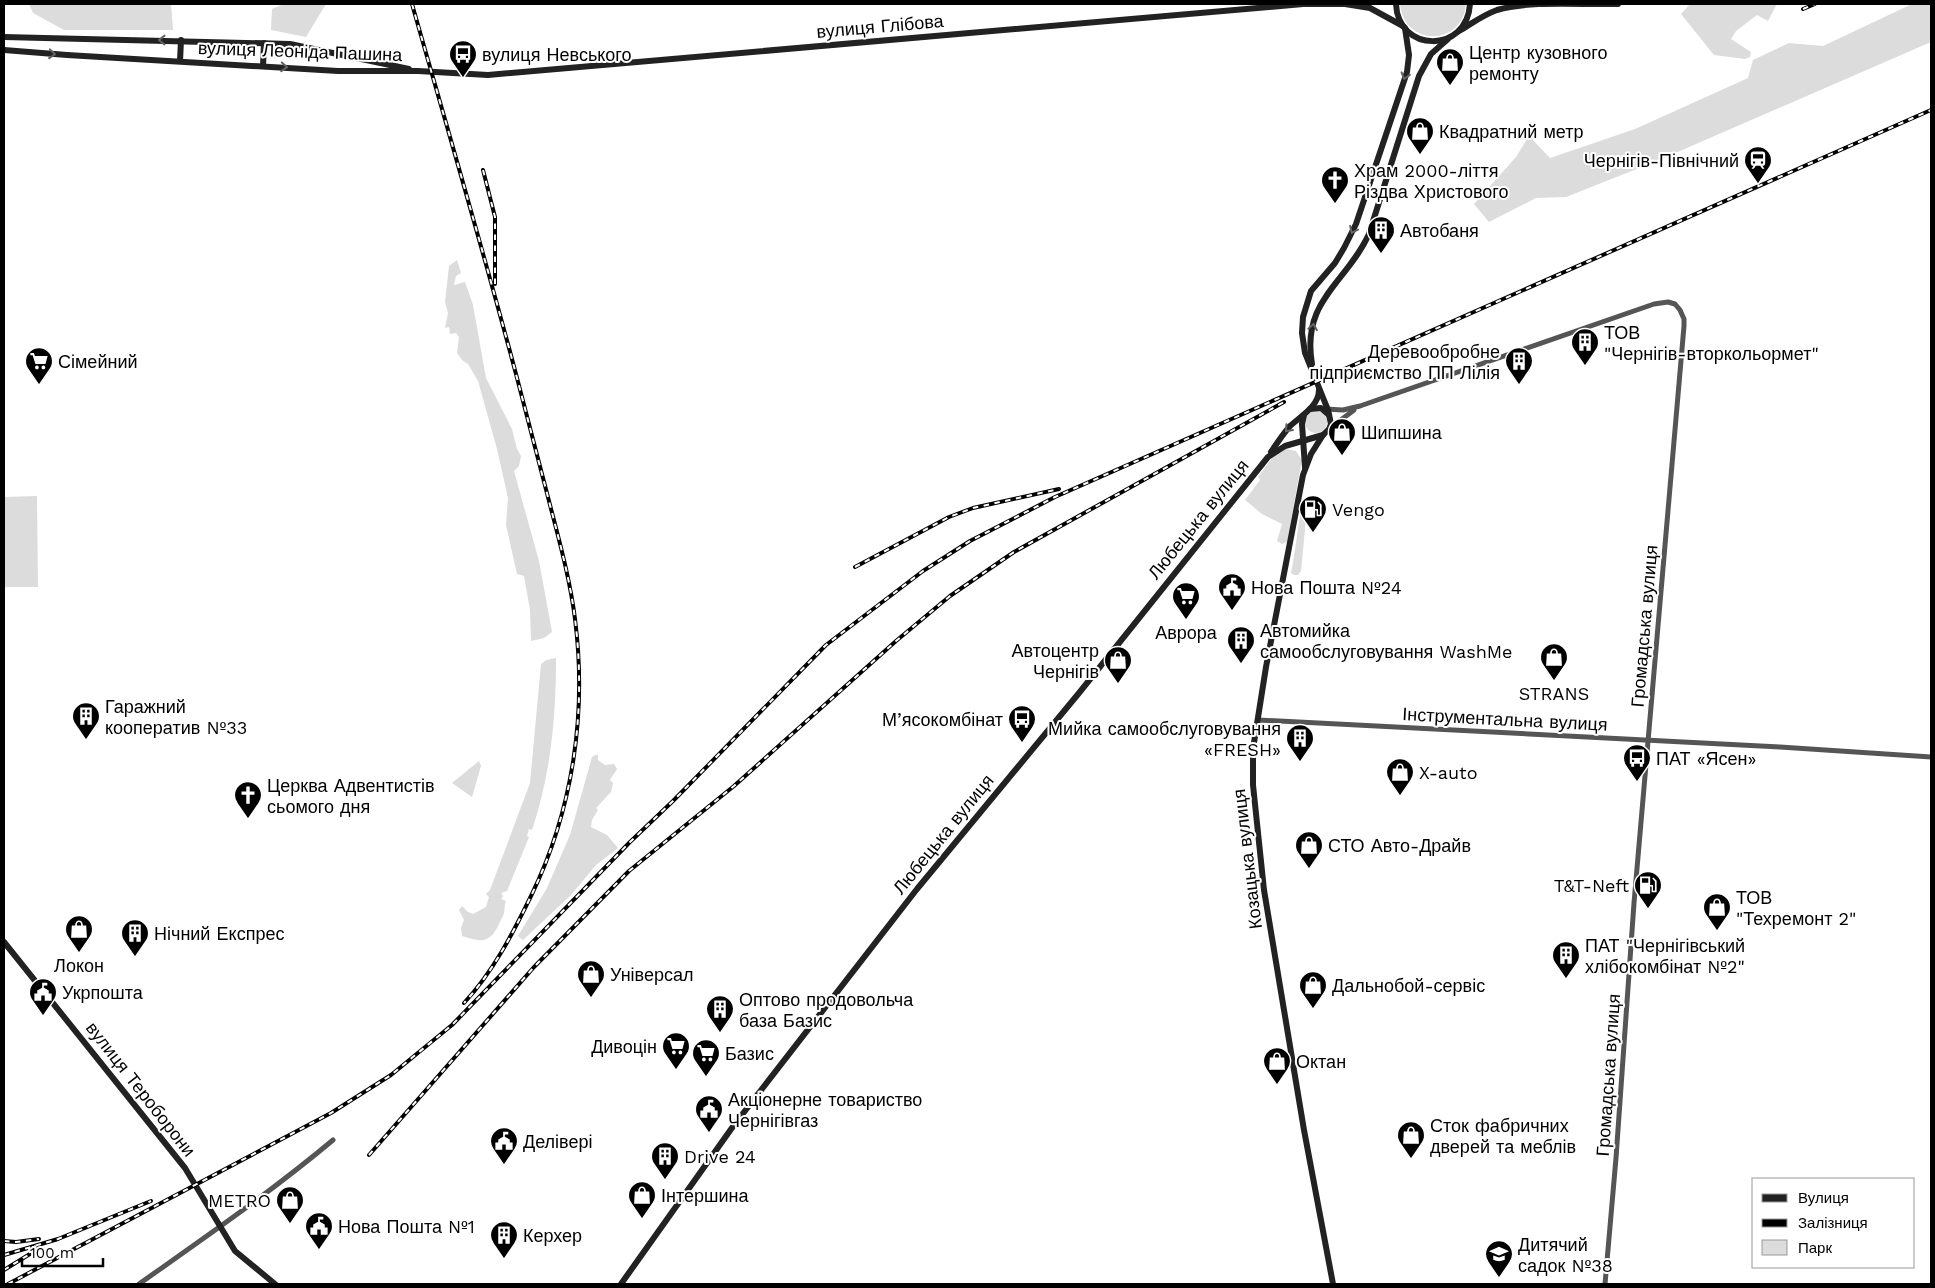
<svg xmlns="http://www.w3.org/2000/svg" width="1935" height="1288" viewBox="0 0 1935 1288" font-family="'Work Sans',sans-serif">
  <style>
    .green { fill: #dcdcdc }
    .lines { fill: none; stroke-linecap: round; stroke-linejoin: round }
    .tertiary { stroke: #555; stroke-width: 5 }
    .secondary { stroke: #222; stroke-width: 6 }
    .rail-casing { stroke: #000; stroke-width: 4 }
    .rail { stroke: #fff; stroke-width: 2; stroke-dasharray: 5.5; stroke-linecap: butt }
    .oneway { stroke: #646464 }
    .labels { text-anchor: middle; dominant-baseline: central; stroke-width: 4; stroke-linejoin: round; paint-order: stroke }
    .street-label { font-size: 18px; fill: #000; stroke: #fff }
    .poi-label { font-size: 18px; fill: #000; stroke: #fff; text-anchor: start }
  </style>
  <rect width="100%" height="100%" fill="#fff"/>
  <g class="green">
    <polygon points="29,4 171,4 173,30 64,30 33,13"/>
    <polygon points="284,4 326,4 306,37 271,30 272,9"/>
    <path d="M1400,4H1466C1462,47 1404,47 1400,4Z"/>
    <polygon points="1690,4 1777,4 1768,21 1757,15 1736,31 1731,39 1751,52 1750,57 1745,59 1714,55 1681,14"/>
    <polygon points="1912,4 1931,4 1931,42 1657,161 1566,197 1536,198 1489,222 1474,204 1516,157 1529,136 1550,158 1635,129 1748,78 1753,60 1789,43 1823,46"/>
    <polygon points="457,260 461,273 456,276 454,285 465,282 473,305 486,378 512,429 517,449 521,456 519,466 514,471 539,561 552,632 544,638 531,641 530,610 524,576 517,574 506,525 508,498 497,449 478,381 468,364 462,360 457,353 459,337 456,333 450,334 449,327 445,328 448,313 445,302 449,266"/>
    <circle cx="1316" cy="422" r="11"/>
    <polygon points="1286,449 1296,451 1302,460 1287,542 1282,544 1277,541 1282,524 1262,514 1245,500 1260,480 1258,477 1273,457"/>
    <polygon points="37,496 38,587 4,587 4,497"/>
    <path d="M1303,499L1306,500L1307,508L1301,571L1298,575H1294L1291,573C1296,548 1298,524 1303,499Z"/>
    <path d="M556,658C556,717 551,773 532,830L529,829L527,836L529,837L507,891L501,893L503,896L501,899L506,901C504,906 505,909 504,913C503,917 500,921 499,924C490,944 481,942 462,936L461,928L464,920L459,910L462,906L468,912L473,914L486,907L489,897L486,894L490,890L530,783L541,664L546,660Z"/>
    <polygon points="595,755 598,755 598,760 605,765 614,764 617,769 610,780 613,783 611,792 596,808 598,810 592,820 591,827 607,835 618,848 596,865 571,895 523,940 518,936 547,888 570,835 592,757"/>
    <polygon points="479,761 481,766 472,797 452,783"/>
  </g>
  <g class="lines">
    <g class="tertiary">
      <polyline points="1325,409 1343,410 1360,406 1654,304 1668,302 1675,304 1680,310 1684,319 1684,326 1634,903 1616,1158 1605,1284"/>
      <polyline points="1329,429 1354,410"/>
      <polyline points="1258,720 1780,747 1931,757"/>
      <path d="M139,1284C204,1238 271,1192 333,1140"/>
    </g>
    <g class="secondary">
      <path d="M1396,4C1398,53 1467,54 1470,4"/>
      <path d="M1459,31C1471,24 1483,15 1497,10C1531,0 1581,5 1618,4"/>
      <polyline points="4,37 290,44 409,69"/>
      <polyline points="4,50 67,55 338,71 418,71 488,75 1303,4 1345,4 1370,8 1403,26"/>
      <polyline points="180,61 181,40"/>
      <polyline points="263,66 264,43"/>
      <path d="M1312,364C1301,300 1346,284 1369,234L1419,76L1431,54L1448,39"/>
      <polyline points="1310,409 1321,408 1329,415"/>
      <polyline points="1304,415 1302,424 1305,467"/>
      <polyline points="1323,435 1311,454 1303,475 1266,667 1253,749 1253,785 1264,890 1304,1130 1333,1284"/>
      <path d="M1271,452C1277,443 1283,434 1290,426C1301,416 1319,406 1319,390"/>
      <polyline points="4,942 185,1168 235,1251 275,1284"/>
      <polyline points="621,1284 734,1125 917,889 1079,693 1268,457 1285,446 1323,435 1329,429 1331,424 1328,410 1305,353 1302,333 1303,317 1311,291 1335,263 1344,248 1356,224 1407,72 1409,55 1405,28"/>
    </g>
    <g class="rail-casing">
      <g id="rail">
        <path d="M412,4C447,127 483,250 516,374C527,416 538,459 549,501C559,540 570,579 575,619C587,713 573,810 531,896C513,933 493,972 464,1003"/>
        <polyline points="1803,9 1815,4"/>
        <polyline points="483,170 495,217 495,284"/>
        <polyline points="855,567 949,517 973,508 1059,489"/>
        <polyline points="369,1155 534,967 629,871 734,786 896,641 950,596 1014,552 1284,402"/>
        <polyline points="4,1241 16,1242 39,1239"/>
        <polyline points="4,1255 58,1239 151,1201"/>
        <polyline points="4,1270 38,1249"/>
        <polyline points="8,1284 331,1113 391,1075 452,1025 630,842 673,801 826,645 923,571 970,541 1055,497 1931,110"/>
      </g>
    </g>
    <use href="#rail" class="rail"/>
  </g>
  <defs><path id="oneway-chevron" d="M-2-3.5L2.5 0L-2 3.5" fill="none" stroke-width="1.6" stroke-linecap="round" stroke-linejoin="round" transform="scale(1.25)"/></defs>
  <g class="oneway">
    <use href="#oneway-chevron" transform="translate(162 40) rotate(-179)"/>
    <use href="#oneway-chevron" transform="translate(52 54) rotate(5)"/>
    <use href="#oneway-chevron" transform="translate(284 67) rotate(4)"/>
    <use href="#oneway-chevron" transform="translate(1405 76) rotate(107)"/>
    <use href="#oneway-chevron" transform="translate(1353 230) rotate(115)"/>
    <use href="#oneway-chevron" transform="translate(1313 327) rotate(-80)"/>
    <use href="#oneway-chevron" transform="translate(1288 429) rotate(132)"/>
  </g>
  <defs>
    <g id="bus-pin" transform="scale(1.4375)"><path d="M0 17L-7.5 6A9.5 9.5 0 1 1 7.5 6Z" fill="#000" stroke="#fff"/><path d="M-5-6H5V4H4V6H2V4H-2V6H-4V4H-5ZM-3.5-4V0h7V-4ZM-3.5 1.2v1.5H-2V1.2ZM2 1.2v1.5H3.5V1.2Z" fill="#fff"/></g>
    <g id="shop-pin" transform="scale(1.4375)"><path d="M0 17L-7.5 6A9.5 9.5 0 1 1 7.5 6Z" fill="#000" stroke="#fff"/><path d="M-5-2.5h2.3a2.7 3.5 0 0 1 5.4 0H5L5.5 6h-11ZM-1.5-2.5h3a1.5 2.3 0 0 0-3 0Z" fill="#fff"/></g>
    <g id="station-pin" transform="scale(1.4375)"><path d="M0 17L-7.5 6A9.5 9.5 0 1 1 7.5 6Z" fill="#000" stroke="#fff"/><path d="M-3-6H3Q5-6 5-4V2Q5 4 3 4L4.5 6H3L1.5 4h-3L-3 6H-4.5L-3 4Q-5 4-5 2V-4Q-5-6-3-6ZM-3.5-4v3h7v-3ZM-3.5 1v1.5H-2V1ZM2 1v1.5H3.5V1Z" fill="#fff"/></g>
    <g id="church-pin" transform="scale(1.4375)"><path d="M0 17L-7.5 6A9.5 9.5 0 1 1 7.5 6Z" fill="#000" stroke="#fff"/><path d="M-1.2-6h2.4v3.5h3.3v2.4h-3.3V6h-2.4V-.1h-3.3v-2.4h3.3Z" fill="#fff"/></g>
    <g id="building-pin" transform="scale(1.4375)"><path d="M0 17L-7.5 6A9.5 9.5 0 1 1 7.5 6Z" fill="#000" stroke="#fff"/><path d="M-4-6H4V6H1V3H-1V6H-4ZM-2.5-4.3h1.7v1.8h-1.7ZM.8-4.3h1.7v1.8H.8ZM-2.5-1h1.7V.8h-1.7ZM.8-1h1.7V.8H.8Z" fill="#fff"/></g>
    <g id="supermarket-pin" transform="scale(1.4375)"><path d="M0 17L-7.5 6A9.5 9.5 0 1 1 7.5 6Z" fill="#000" stroke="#fff"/><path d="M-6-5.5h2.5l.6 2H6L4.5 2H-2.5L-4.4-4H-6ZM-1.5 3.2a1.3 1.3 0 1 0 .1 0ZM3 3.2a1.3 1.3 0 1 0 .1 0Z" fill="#fff"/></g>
    <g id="fuel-pin" transform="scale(1.4375)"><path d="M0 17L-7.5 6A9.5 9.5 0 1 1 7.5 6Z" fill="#000" stroke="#fff"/><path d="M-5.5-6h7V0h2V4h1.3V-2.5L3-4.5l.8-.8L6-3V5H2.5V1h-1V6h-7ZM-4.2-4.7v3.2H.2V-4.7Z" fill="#fff"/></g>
    <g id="civic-pin" transform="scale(1.4375)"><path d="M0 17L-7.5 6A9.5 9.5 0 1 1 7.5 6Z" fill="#000" stroke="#fff"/><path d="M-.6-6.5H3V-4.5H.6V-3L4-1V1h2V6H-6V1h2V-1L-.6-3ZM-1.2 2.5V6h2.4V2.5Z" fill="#fff"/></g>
    <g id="school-pin" transform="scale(1.4375)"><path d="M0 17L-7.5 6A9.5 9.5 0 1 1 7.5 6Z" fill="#000" stroke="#fff"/><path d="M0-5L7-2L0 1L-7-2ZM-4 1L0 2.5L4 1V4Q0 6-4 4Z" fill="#fff"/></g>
  </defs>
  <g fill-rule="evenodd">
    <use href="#bus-pin" x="463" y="54"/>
    <use href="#shop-pin" x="1450" y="62"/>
    <use href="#shop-pin" x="1420" y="131"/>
    <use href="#station-pin" x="1758" y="160"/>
    <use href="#church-pin" x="1335" y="180"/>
    <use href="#building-pin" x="1381" y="230"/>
    <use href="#building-pin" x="1585" y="342"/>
    <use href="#supermarket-pin" x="39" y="361"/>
    <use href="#building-pin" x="1519" y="361"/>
    <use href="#shop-pin" x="1342" y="432"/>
    <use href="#fuel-pin" x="1313" y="509"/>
    <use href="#civic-pin" x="1232" y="587"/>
    <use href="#supermarket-pin" x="1186" y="596"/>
    <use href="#building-pin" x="1241" y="640"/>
    <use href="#shop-pin" x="1554" y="657"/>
    <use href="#shop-pin" x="1118" y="660"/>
    <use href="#building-pin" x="86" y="716"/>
    <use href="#bus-pin" x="1022" y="719"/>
    <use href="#building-pin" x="1300" y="738"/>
    <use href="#bus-pin" x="1637" y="758"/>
    <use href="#shop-pin" x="1400" y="772"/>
    <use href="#church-pin" x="248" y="795"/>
    <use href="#shop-pin" x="1309" y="845"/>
    <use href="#fuel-pin" x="1648" y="885"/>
    <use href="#shop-pin" x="1717" y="907"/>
    <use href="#shop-pin" x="79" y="929"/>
    <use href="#building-pin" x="135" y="933"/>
    <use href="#building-pin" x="1566" y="955"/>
    <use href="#shop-pin" x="591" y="974"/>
    <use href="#shop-pin" x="1313" y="985"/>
    <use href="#civic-pin" x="43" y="992"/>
    <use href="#building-pin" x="720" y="1009"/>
    <use href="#supermarket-pin" x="676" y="1046"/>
    <use href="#supermarket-pin" x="706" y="1053"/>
    <use href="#shop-pin" x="1277" y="1061"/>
    <use href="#civic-pin" x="709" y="1109"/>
    <use href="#shop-pin" x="1411" y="1135"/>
    <use href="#civic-pin" x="504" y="1141"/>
    <use href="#building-pin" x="665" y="1156"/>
    <use href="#shop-pin" x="642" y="1195"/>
    <use href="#shop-pin" x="290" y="1200"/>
    <use href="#civic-pin" x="319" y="1226"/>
    <use href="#building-pin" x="504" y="1235"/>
    <use href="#school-pin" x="1499" y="1254"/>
  </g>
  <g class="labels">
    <g class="street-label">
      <text transform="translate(880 26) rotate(-5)">вулиця Глібова</text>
      <text transform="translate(300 51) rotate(2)">вулиця Леоніда Пашина</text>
      <text transform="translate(1198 519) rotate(-51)">Любецька вулиця</text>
      <text transform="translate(1644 626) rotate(-85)">Громадська вулиця</text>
      <text transform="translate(1505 719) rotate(3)">Інструментальна вулиця</text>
      <text transform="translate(943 834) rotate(-51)">Любецька вулиця</text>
      <text transform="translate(1247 859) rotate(-97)">Козацька вулиця</text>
      <text transform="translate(1608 1075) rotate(-86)">Громадська вулиця</text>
      <text transform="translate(141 1089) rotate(52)">вулиця Тероборони</text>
    </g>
    <g class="poi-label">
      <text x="1469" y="52">Центр кузовного<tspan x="1469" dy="21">ремонту</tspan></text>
      <text x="482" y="54">вулиця Невського</text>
      <text x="1439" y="131">Квадратний метр</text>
      <text x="1739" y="160" text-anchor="end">Чернігів-Північний</text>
      <text x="1354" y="170">Храм 2000-ліття<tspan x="1354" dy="21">Різдва Христового</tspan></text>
      <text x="1400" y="230">Автобаня</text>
      <text x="1604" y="332">ТОВ<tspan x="1604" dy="21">"Чернігів-вторкольормет"</tspan></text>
      <text x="1500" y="351" text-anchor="end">Деревообробне<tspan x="1500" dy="21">підприємство ПП Лілія</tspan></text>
      <text x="58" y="361">Сімейний</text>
      <text x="1361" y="432">Шипшина</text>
      <text x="1332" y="509">Vengo</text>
      <text x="1251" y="587">Нова Пошта №24</text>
      <text x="1260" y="630">Автомийка<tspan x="1260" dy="21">самообслуговування WashMe</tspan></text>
      <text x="1186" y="632" text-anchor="middle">Аврора</text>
      <text x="1099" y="650" text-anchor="end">Автоцентр<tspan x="1099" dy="21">Чернігів</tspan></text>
      <text x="1554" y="693" text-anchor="middle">STRANS</text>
      <text x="105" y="706">Гаражний<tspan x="105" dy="21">кооператив №33</tspan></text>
      <text x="1003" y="719" text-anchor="end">М’ясокомбінат</text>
      <text x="1281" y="728" text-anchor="end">Мийка самообслуговування<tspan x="1281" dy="21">«FRESH»</tspan></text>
      <text x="1656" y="758">ПАТ «Ясен»</text>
      <text x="1419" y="772">X-auto</text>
      <text x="267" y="785">Церква Адвентистів<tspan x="267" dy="21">сьомого дня</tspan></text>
      <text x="1328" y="845">СТО Авто-Драйв</text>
      <text x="1629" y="885" text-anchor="end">T&amp;T-Neft</text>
      <text x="1736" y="897">ТОВ<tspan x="1736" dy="21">"Техремонт 2"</tspan></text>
      <text x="154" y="933">Нічний Експрес</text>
      <text x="1585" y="945">ПАТ "Чернігівський<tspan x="1585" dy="21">хлібокомбінат №2"</tspan></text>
      <text x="79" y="965" text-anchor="middle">Локон</text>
      <text x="610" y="974">Універсал</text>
      <text x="1332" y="985">Дальнобой-сервіс</text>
      <text x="62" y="992">Укрпошта</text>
      <text x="739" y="999">Оптово продовольча<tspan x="739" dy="21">база Базис</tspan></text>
      <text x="657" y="1046" text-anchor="end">Дивоцін</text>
      <text x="725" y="1053">Базис</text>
      <text x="1296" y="1061">Октан</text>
      <text x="728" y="1099">Акціонерне товариство<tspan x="728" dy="21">Чернігівгаз</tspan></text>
      <text x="1430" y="1125">Сток фабричних<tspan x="1430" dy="21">дверей та меблів</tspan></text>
      <text x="523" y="1141">Делівері</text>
      <text x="684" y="1156">Drive 24</text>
      <text x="661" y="1195">Інтершина</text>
      <text x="271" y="1200" text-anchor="end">METRO</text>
      <text x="338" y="1226">Нова Пошта №1</text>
      <text x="523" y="1235">Керхер</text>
      <text x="1518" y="1244">Дитячий<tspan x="1518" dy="21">садок №38</tspan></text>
    </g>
  </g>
  <rect width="1935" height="1288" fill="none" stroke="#000000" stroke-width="10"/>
  <rect x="1752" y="1178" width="162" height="90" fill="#ffffff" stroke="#999999"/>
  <rect x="1762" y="1194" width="25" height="8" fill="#222222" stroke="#999999"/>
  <text x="1798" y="1203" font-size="15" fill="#000000">Вулиця</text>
  <rect x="1762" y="1219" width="25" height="8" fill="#000000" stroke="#999999"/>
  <text x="1798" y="1228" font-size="15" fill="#000000">Залізниця</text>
  <rect x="1762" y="1240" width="25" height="15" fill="#dcdcdc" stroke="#999999"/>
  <text x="1798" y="1253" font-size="15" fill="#000000">Парк</text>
  <path d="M22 1258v8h81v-8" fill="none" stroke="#000000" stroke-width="2.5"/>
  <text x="30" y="1258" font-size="15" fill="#000000" stroke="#ffffff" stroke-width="4" paint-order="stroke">100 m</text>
</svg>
